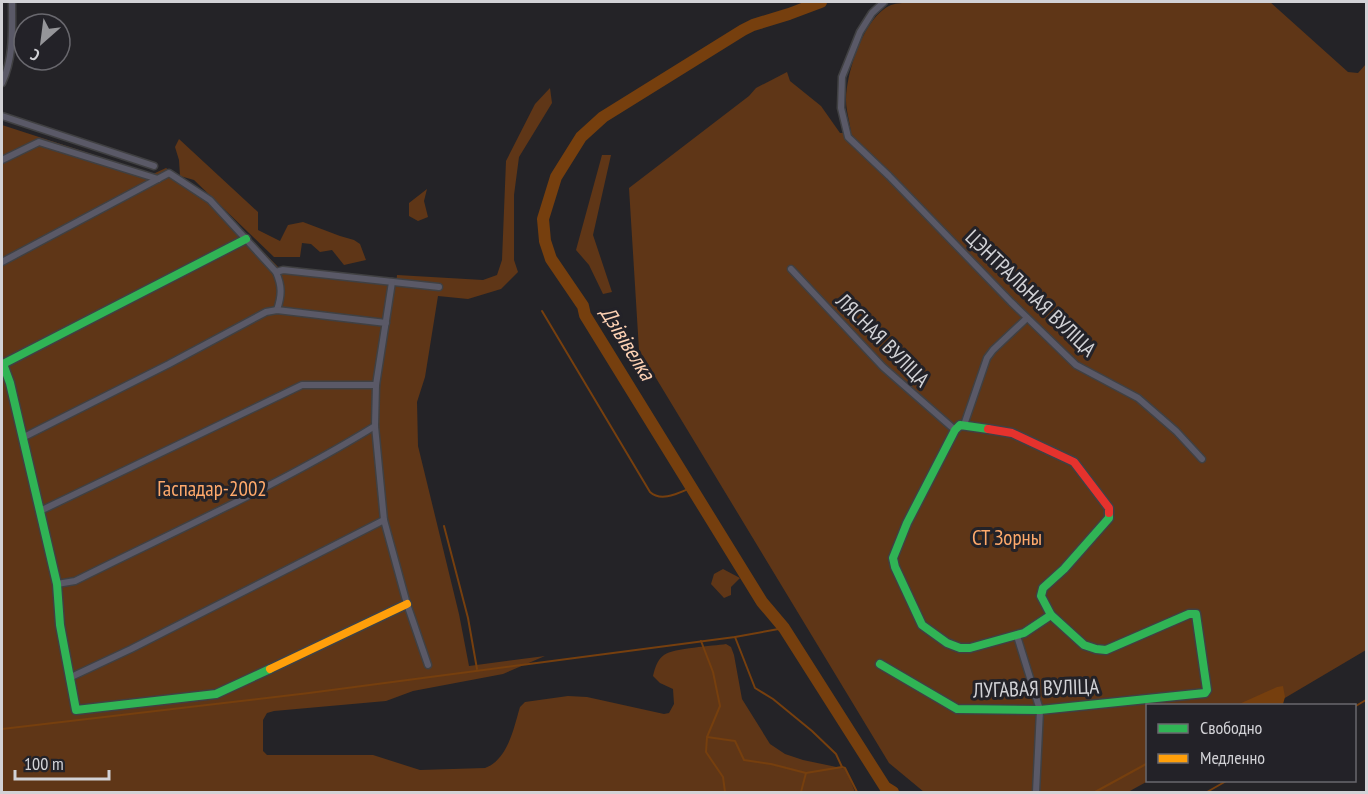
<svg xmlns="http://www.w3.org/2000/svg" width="1368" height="794" viewBox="0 0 1368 794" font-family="'PT Sans Narrow',sans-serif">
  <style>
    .green { fill: #5f3617 }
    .water { fill: #763f0e }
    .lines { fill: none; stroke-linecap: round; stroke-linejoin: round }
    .stream { stroke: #763f0e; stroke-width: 2 }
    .river { stroke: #763f0e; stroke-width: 12 }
    .street-casing { stroke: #404042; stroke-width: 9 }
    .fast-casing { stroke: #404042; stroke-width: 11 }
    .slow-casing { stroke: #404042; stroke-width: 11 }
    .jam-casing { stroke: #404042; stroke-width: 11 }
    .street { stroke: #5a5967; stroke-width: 6 }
    .fast { stroke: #30b455; stroke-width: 8 }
    .slow { stroke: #ff9f0a; stroke-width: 8 }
    .jam { stroke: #e5322d; stroke-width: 8 }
    .labels { text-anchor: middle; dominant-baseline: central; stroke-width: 6; stroke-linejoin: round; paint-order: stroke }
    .street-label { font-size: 21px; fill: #d2d2d6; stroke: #232228 }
    .park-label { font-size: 21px; fill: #fea96b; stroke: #232228 }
    .water-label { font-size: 22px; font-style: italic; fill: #fed2b4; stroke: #232228 }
  </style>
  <rect width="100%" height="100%" fill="#242327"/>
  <g class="green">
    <path d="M910,2H1270L1348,72L1358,73L1366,64V650L1273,705L1148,706V781L1128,792H924L889,763L639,350L629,188L749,96L756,88L787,72L790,81L821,106L840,133H851C850,122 846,111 846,100C846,73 864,16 891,5C897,3 904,3 910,2Z"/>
    <path d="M550,88L552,103L519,157L514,195V260L518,272L501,289L468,299L438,296L425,377L417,402L418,446L459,614L469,666L545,656L503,674L413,691L386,701L274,711L267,713L263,720V751L267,755H373L420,770L485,768C508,760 514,727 520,707L525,702L568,696L587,697L664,714L669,713L674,704L673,689L660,683L653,676C655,668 657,660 664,655C674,648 713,646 726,644L731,647L734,655L742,699L770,744L785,754L803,760L846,769L855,792H2V125L153,174L166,168L209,196L284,273L396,286L397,275L483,280L497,275L502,260L506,161L535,104Z"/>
    <polygon points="179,139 258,212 258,230 280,241 288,225 303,222 340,236 354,240 360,244 366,260 344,265 332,250 320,252 311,244 302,243 300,257 274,257 194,180 180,176 179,160 175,147"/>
    <polygon points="602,155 611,155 593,235 612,292 603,294 589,265 576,250"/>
    <polygon points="427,189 424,201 428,217 418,221 409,216 409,203"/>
    <polygon points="723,569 740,578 731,587 731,595 724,598 711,584 714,574"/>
  </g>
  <polygon class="water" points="1283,686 1285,697 1283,704 1280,705 1237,705 1277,687"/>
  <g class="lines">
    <g class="stream">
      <path d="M542,311L650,492C662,503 680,492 693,487"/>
      <polyline points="444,526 468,618 477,669"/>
      <polyline points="735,637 755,688 773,699 812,731 836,754 842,767 845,768 857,792"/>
      <polyline points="701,641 713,672 720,706 707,737 706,752 723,777 725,792"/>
      <polyline points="1354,707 1366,700"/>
      <polyline points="2,729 309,693 735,637 784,628"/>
      <polyline points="707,737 735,741 744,760 771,764 806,773"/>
      <polyline points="801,792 806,773 842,767"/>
      <polyline points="880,792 885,787"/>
      <polyline points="1095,792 1148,763"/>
      <polyline points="1207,792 1228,780"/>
    </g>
    <polyline class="river" points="821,2 789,14 753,25 743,30 603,117 581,137 556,177 543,219 545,241 551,259 583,306 585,315 762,602 784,628 885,787 893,792"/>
    <g class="street-casing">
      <g id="street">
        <polyline points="884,2 872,13 860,32 842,77 841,108 848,137 889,176 1011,302 1076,365 1138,398 1176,431 1202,459"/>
        <path d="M2,83C14,57 12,30 12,2"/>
        <polyline points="2,116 154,166"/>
        <polyline points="2,160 39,142 158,179"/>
        <path d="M2,262L169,173L210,200L276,272C282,286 282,295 277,310"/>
        <polyline points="791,269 883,367 955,430"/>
        <polyline points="276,272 283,270 439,287"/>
        <polyline points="392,282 376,385 375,426 384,520 407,604 428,665"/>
        <polyline points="964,425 987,358 993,350 1027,318"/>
        <polyline points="22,438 169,364 266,312 277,310 386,323"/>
        <polyline points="40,511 302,385 376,385"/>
        <path d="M57,584L75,581C175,531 279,485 375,426"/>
        <polyline points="1017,636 1040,710 1036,792"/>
        <polyline points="69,678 131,649 384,520"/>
      </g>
    </g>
    <g class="fast-casing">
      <g id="fast">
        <polyline points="246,239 3,364 10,383 57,584 60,625 76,710 216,694 270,669"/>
        <polyline points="988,429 960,425 955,430 907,523 893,558 895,567 922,625 947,643 960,648 970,648 1024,633 1051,615"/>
        <polyline points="880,664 957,709 1040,710 1205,693 1207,690 1196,614 1189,614 1106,650 1096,649 1084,645 1051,615 1041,596 1043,588 1064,569 1109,518 1109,513"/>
      </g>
    </g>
    <g class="slow-casing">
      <polyline id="slow" points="270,669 407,604"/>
    </g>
    <g class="jam-casing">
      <polyline id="jam" points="988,429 1012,433 1074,462 1109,508 1109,513"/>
    </g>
    <use href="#street" class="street"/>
    <use href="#fast" class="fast"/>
    <use href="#slow" class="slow"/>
    <use href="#jam" class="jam"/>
  </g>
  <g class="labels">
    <g class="street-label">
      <text transform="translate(1031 293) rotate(44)">ЦЭНТРАЛЬНАЯ ВУЛІЦА</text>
      <text transform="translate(883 340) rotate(45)">ЛЯСНАЯ ВУЛІЦА</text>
      <text transform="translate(1036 688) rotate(-2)">ЛУГАВАЯ ВУЛІЦА</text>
    </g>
    <g class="park-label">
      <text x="212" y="488">Гаспадар-2002</text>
      <text x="1007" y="537">СТ Зорны</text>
    </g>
    <g class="water-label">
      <text transform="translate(628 343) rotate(58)">Дзівівелка</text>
    </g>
  </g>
  <rect width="1368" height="794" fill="none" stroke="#d2d2d6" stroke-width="6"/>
  <rect x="1146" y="704" width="210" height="78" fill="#232228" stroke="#69686e" stroke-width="1.5"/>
  <rect x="1158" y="724" width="30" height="9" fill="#30b455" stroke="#69686e" stroke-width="1.5"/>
  <text x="1200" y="734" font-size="18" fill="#d2d2d6">Свободно</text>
  <rect x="1158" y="754" width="30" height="9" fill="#ff9f0a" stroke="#69686e" stroke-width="1.5"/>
  <text x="1200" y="764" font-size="18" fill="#d2d2d6">Медленно</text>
  <g transform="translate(42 42) rotate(208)"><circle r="28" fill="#232228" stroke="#69686e" stroke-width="1.5"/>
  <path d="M0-4.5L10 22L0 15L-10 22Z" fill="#959599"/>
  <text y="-9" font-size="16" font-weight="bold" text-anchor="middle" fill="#d2d2d6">С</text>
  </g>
  <path d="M15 770v9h94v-9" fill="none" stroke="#d2d2d6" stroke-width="3"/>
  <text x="24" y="770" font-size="18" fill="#d2d2d6" stroke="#232228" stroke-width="4.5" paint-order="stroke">100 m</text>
</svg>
